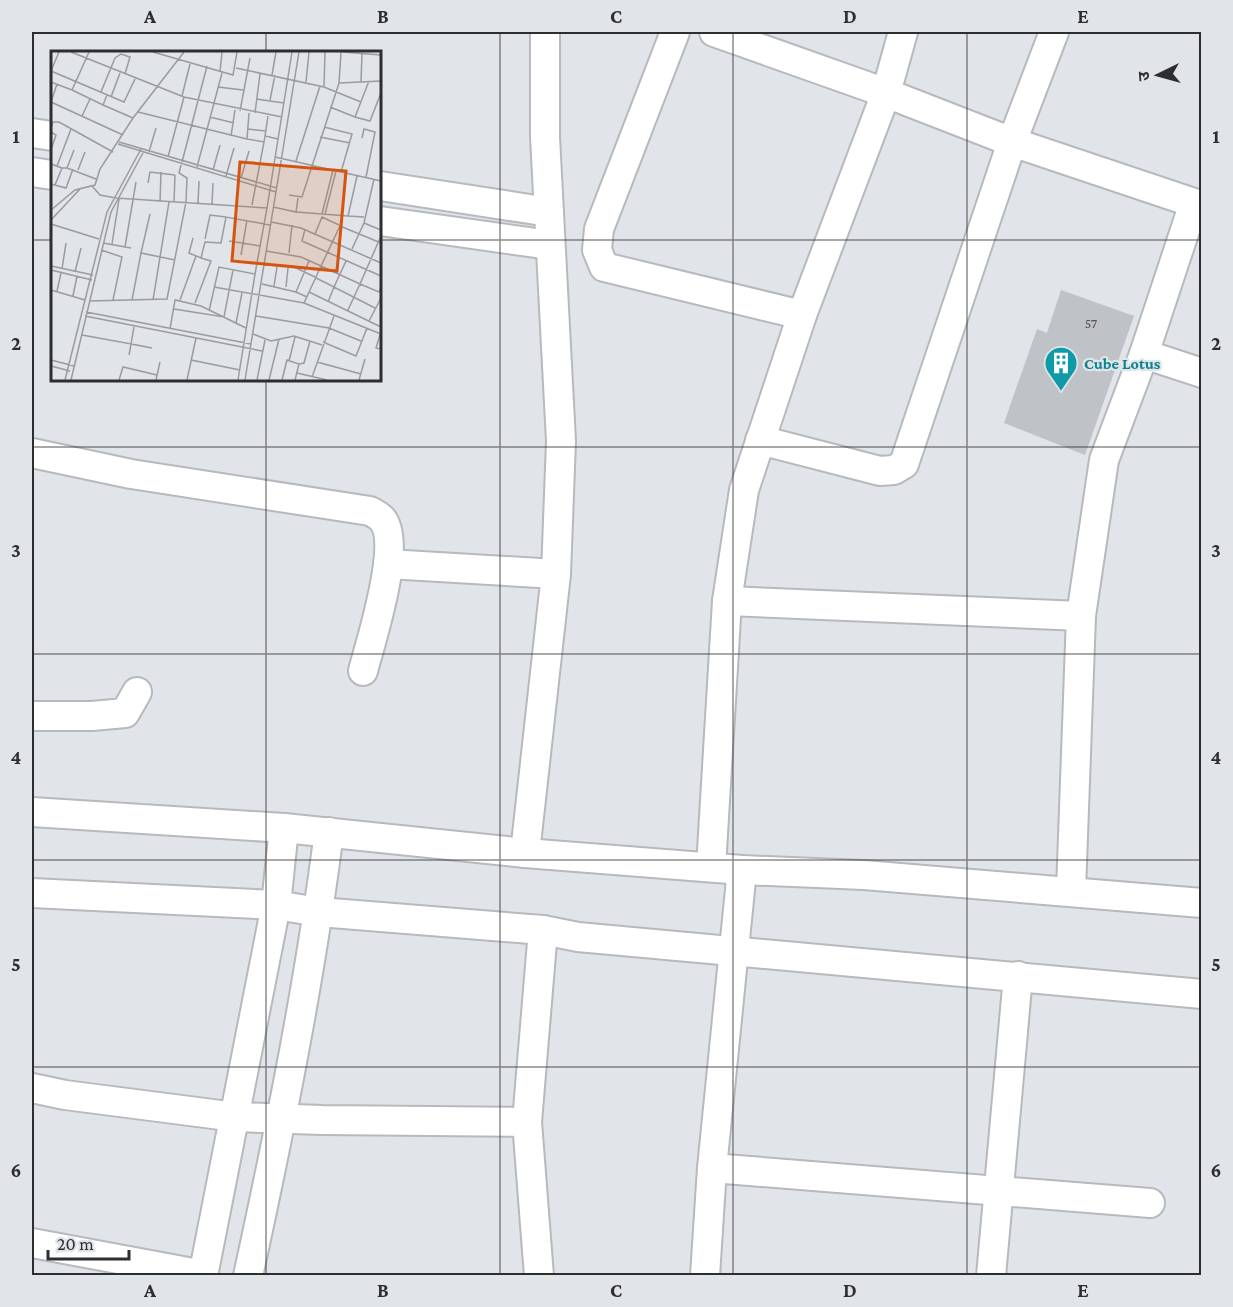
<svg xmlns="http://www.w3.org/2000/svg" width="1233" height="1307" viewBox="0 0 1233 1307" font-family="'Crimson Pro','Noto Sans Devanagari',serif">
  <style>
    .building { fill: #bfc2c6 }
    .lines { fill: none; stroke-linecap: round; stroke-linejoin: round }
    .minor-casing { stroke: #b6b9bd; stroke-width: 32 }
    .minor { stroke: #fff; stroke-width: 28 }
    .grid { fill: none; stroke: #2d2e2f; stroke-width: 1.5; stroke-opacity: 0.55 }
    .labels { text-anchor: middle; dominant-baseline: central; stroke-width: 4.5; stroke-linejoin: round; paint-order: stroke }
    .number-label { font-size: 14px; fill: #525355 }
    .culture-label { font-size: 16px; font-weight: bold; fill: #0d838f; stroke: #e1e4e8; text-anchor: start }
    .inset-road { fill: none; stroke: #999b9e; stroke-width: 1.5 }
    .view { fill: #d55510; fill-opacity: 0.15; stroke: #d55510; stroke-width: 3 }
    .inset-edge { fill: none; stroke: #2d2e2f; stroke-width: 3 }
    .neatline { fill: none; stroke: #2d2e2f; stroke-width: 2 }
    .grid-label { font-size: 20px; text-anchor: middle; font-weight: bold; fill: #2d2e2f }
  </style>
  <rect width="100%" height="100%" fill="#e1e4e8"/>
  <polygon class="building" points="1061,290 1134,316 1085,455 1004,423 1037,329 1047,333"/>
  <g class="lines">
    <g class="minor-casing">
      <g id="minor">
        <polyline points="545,32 545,137 561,441 556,574"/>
        <polyline points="675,32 599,229 597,250 604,267 802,315"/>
        <polyline points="714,32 886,93 1012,142 1194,203 1144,354 1104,460 1081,616 1071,891"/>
        <polyline points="32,133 52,136"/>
        <polyline points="32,172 52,175"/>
        <polyline points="380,186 549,212"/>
        <polyline points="380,221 550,245"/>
        <polyline points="1144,354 1202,373"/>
        <polyline points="760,440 880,471 894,470 904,464 1012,142 1054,32"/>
        <path d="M32,453L131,474L370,511C374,513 379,516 382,519C403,544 371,640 363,671"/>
        <polyline points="388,564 556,574 525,853"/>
        <polyline points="727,601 1081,616"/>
        <polyline points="32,716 92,716 125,713 137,692"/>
        <polyline points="32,812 284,828 525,853 742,870 864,875 1202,903"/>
        <polyline points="711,867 727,601 744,490 802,315 886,93 903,32"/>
        <polyline points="32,893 276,905 319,912 543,930"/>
        <polyline points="32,1088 65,1095 236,1117 322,1120 527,1122"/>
        <polyline points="712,1168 1150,1203"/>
        <polyline points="32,1243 204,1275"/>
        <polyline points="203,1276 276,905 284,828"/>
        <path d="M248,1276C280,1129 310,981 329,832"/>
        <polyline points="539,1276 527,1122 543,930 578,937 1202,994"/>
        <polyline points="705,1276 712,1168 742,870"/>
        <polyline points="991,1276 1018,976"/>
      </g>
    </g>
    <use href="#minor" class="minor"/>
  </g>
  <path class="grid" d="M266,32V52M500,32V1276M733,32V1276M967,32V1276M32,240H52M380,240H1202M266,380V1276M32,447H1202M32,654H1202M32,860H1202M32,1067H1202"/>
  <defs>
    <g id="building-pin" transform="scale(1.725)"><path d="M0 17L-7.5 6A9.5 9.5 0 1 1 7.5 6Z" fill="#0f9aa8" stroke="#e1e4e8"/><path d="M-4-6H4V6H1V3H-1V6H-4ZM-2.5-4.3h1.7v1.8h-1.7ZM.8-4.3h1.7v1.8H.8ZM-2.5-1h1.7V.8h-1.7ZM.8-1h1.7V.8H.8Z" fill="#fff"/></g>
  </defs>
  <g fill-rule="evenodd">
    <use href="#building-pin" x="1061" y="363"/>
  </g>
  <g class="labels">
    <g class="number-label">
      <text x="1091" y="323">57</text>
    </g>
    <g class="culture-label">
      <text x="1084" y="363">Cube Lotus</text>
    </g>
  </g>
  <g transform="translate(51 51)">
    <rect width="330" height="330" fill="#e1e4e8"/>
    <path class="inset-road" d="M20,1L133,46L231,66M102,1L182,24L186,1M292,1L330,4M185,17L273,36L310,51M0,20L73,51L84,28M0,20L8,1M169,21L171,1M221,24L225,1M0,31L21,39L38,1M255,31L258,1M310,31L311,2M288,32L330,30M273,35L274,1M167,36L192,39M21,39L52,54L56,44M50,41L64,7L70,3L79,6L74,23M131,45L139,13M60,46L69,22M205,48L233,52M219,49L224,24M0,51L72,84M0,51L6,33M52,54L82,67M279,56L304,66L318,30M189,60L199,7M87,61L196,88M198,62L196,88L213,91L214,85M204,62L209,23M31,65L39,48M217,65L214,85L227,88M159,66L183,72M304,66L319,70L330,42M273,76L301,83L290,121M0,77L2,71H8L62,101M197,78L215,80M0,81L5,84L0,99M180,85L184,59M269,86L299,92M311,87L313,78L324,81L315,126M68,91L226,137M67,93L225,141M98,101L105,77M117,106L133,46M224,106L330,130M245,110L269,35M131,111L156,15M0,113L11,117L4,134M6,115L20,78M146,116L171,22M11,117H16L23,99M16,117L45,128M27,119L34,101M162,119L169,94M175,125L183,97M306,125L297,165L313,166M190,127L198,100M97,132L99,121L124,124M0,133L15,137L22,118M41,135L49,144L65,147L216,157L204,223M238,144L251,146L288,32L290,1M123,150L124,124M109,151L110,121M147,152L148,130M161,153L162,132M201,154L213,91M222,156L245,161L247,147M216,157L241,1M0,159L24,139L44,134L49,118L82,67L133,1M245,161L297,165M271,163L282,119M274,163L285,120M0,169L30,137M220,171L250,177L330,212M313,172L330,179M0,173L48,188M254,178L251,190L330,225M264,183L271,166L288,174M142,187L138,202L150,207L154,191L170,192L175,166L219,174M154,188L159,164L175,166M178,190L209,195M52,192L80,197M61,193L68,148M74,196L85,131M301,198L313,172L323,128M50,199L71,206L62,249M215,200L250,206L270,215L289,175L330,192M90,202L99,163M238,202L241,174M190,204L196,169M213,214L241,215L264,226M0,215L42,224M11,218L15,192M0,219L41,229M24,221L30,197M265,227L283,236L295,210M211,233L245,241M223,235L226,216M163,236L253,252L330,283M235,236L237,217M0,239L34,249M6,240L10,222M258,241L330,276M22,245L26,225M256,246L245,241L258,210M81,249L90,202L124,209M102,249L118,151M129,249L145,205M38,250L116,248L135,151L136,127L128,122L130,114M277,251L283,236L324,257M144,252L160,210L150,207M253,252L270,215L309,233L330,185M123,258L173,266L182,219M297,259L309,233L328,241L330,236M158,260L168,216L204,223L187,329M35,261L200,293M34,265L211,300M205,265L278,277L310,290M318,270L330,247M185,272L191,242M119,278L124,249L150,255L195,277M202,283L220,290L243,285L271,294M31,284L80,293L83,276M329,284L325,297L330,298M272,291L305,305L316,277M78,304L80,293L101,297M0,309L23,315M140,309L189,319M238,310L244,286M266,311L310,323M248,313L253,312L259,290M0,315L19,320M246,322L276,329M261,326L283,265M14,329L56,161L90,98M20,329L60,161L93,100M68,329L72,316L106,324M105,329L109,311M136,329L145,287M194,329L248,1M206,329L214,289M218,329L228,288M231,329L236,309L248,313L244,329M308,329L314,308"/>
    <path class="view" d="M189,111L295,120L286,220L181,210Z"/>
    <rect width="330" height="330" class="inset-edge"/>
  </g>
  <rect width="1233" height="1307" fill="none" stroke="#e1e4e8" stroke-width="66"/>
  <g transform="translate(1158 75) rotate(265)" stroke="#e1e4e8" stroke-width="4.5" paint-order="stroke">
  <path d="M0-4.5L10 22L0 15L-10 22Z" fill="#2d2e2f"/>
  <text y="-9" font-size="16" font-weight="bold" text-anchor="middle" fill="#2d2e2f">उ</text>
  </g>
  <path d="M48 1250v9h81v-9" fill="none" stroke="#2d2e2f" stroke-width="3"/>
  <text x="57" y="1250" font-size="18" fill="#2d2e2f" stroke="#e1e4e8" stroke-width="4.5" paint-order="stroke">20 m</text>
  <rect x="33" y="33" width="1167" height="1241" class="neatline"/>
  <g class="grid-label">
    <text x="150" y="23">A</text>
    <text x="383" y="23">B</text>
    <text x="616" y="23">C</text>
    <text x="850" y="23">D</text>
    <text x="1083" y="23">E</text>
    <text x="16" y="143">1</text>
    <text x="1216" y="143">1</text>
    <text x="16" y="350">2</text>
    <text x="1216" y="350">2</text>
    <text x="16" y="557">3</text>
    <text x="1216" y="557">3</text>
    <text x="16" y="764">4</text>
    <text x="1216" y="764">4</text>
    <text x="16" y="971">5</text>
    <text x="1216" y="971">5</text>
    <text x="16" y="1177">6</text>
    <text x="1216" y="1177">6</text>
    <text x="150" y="1297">A</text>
    <text x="383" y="1297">B</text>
    <text x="616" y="1297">C</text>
    <text x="850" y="1297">D</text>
    <text x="1083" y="1297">E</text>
  </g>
</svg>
